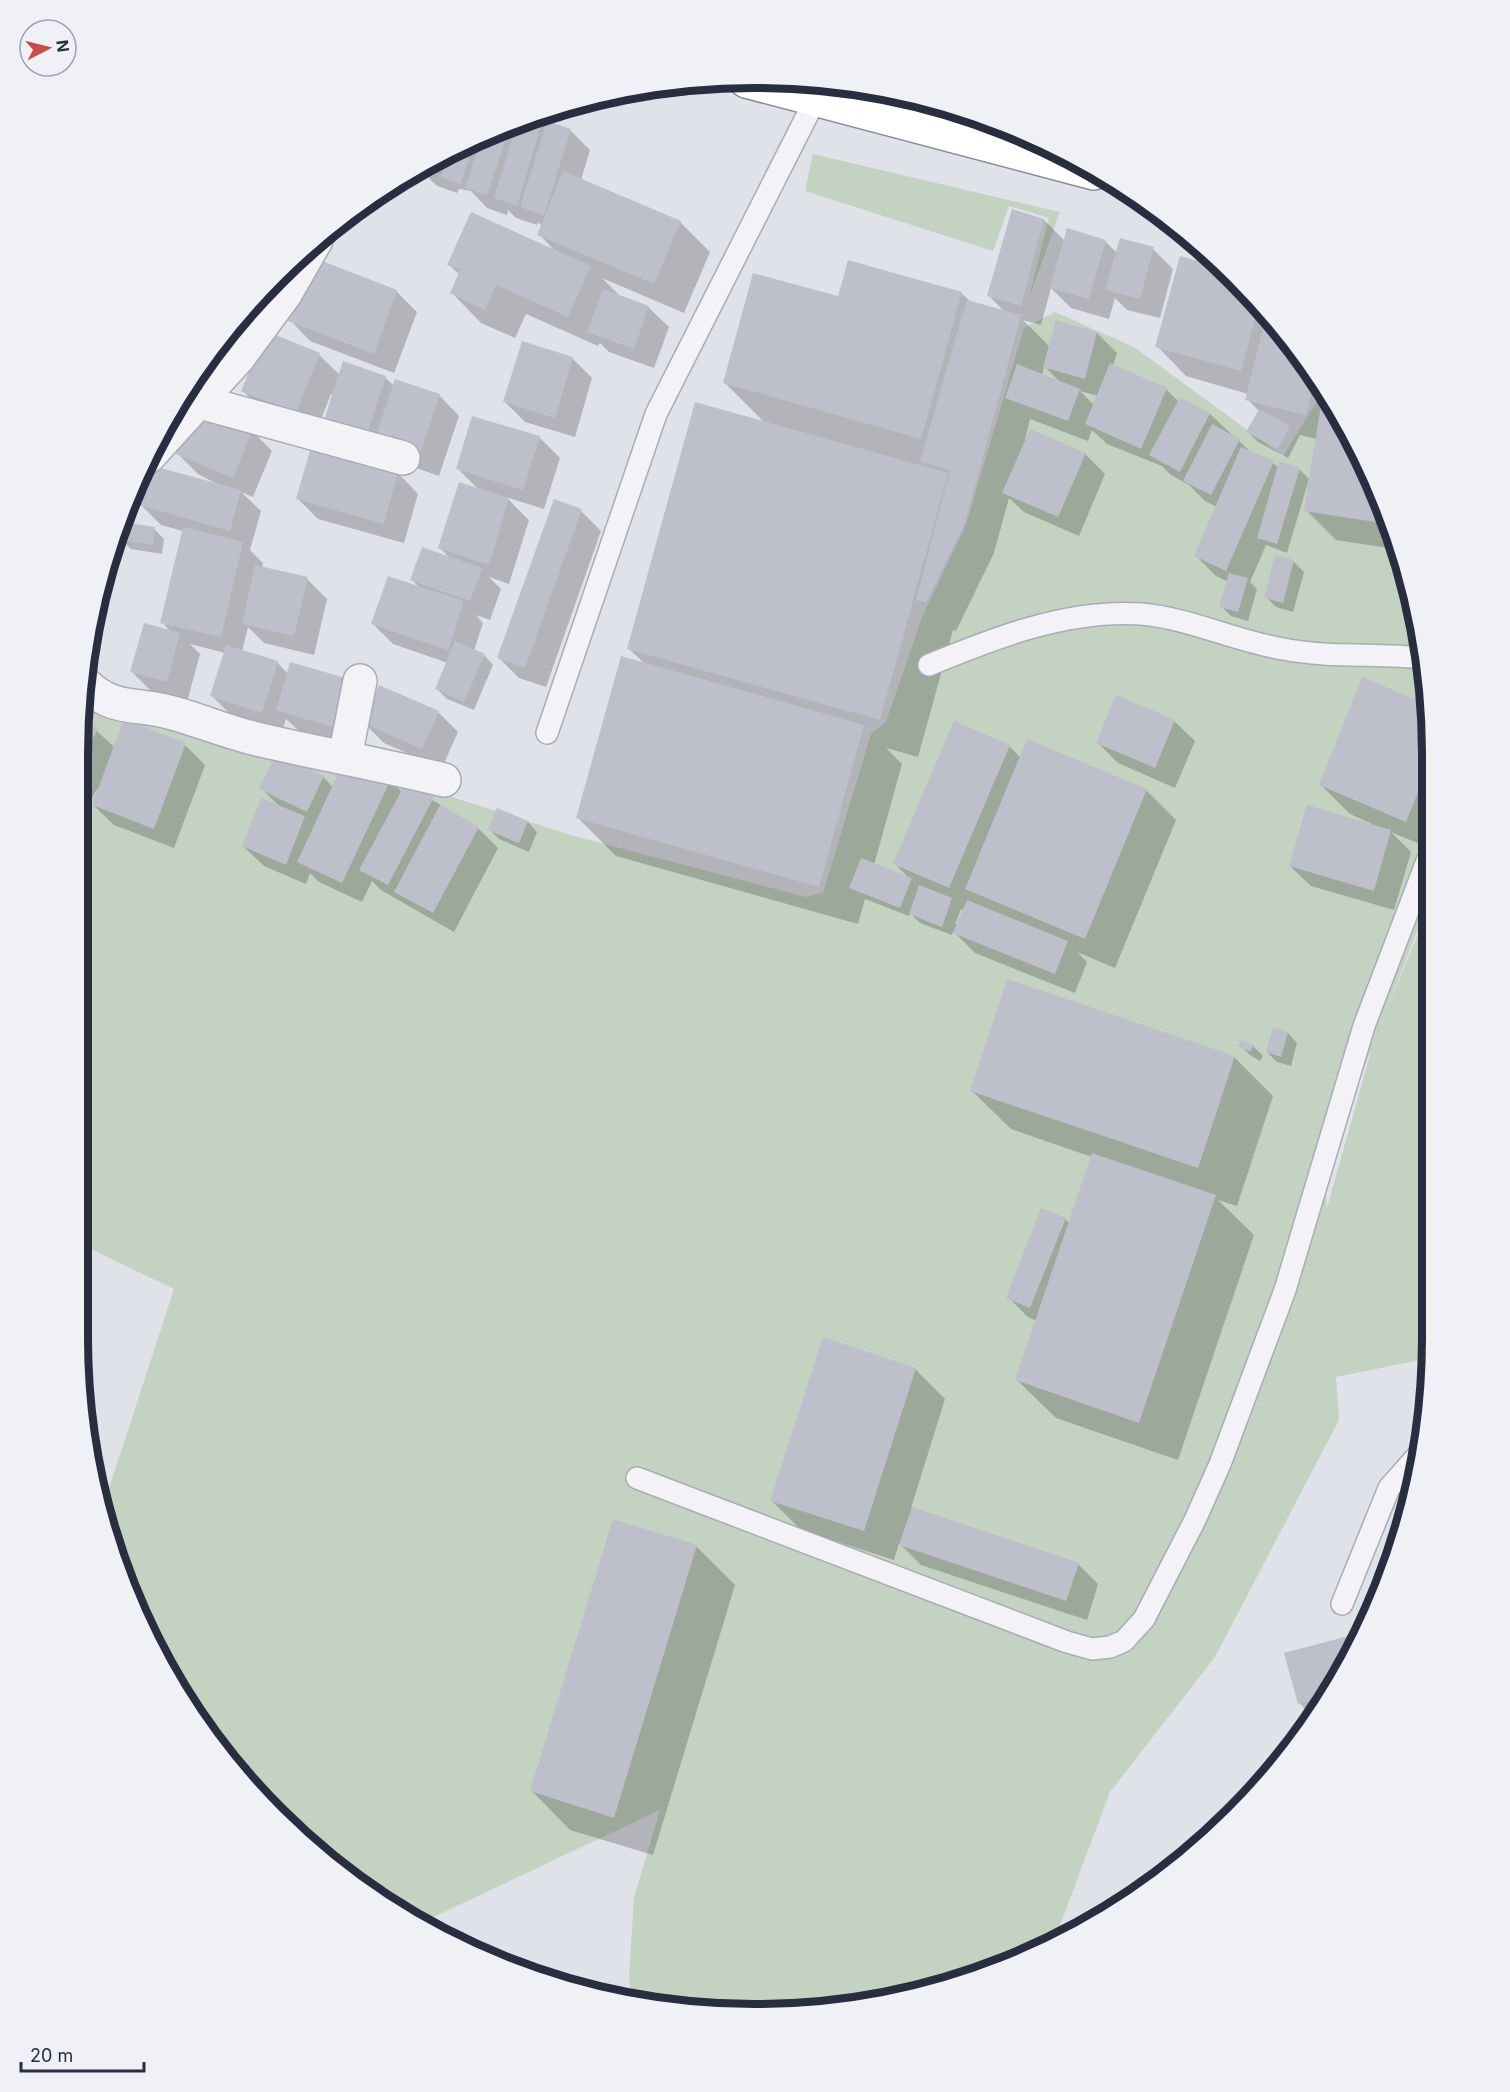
<svg xmlns="http://www.w3.org/2000/svg" width="1510" height="2092" viewBox="0 0 1510 2092" font-family="Inter,sans-serif">
  <style>
    .green { fill: #c3d2c1; fill-rule: evenodd }
    .shadow { fill: #0003; fill-rule: evenodd }
    .building { fill: #bdc0cb }
    .lines { fill: none; stroke-linecap: round; stroke-linejoin: round }
    .service-casing { stroke: #a9acb6; stroke-width: 24 }
    .minor-casing { stroke: #a9acb6; stroke-width: 36 }
    .trunk-casing { stroke: #888d9f; stroke-width: 36 }
    .service { stroke: #f3f3f7; stroke-width: 21 }
    .minor { stroke: #f3f3f7; stroke-width: 33 }
    .trunk { stroke: #fff; stroke-width: 33 }
    .rim { fill: none; stroke: #292d40; stroke-width: 8 }
  </style>
  <rect width="100%" height="100%" fill="#e0e2e9"/>
  <g class="green">
    <polygon points="813,154 1060,212 1028,301 1049,218 1009,206 993,251 805,191"/>
    <path d="M1055,312L1134,347L1283,456L1323,392L1341,416L1380,496L1426,666L1428,904L1384,1016L1428,910L1430,1358L1336,1377L1339,1420L1215,1657L1110,1792L1054,1941L1014,1962L844,2008H666L632,2001L629,1977L634,1897L660,1810L423,1922L309,1846L192,1713L130,1596L101,1513L174,1289L78,1243V755L85,680L574,836L806,897L823,893L871,734L886,722L922,617L966,525L1024,328ZM1371,1050V1051L1327,1208L1324,1167Z"/>
  </g>
  <g class="shadow">
    <polygon points="532,117 542,120 547,125 570,130 590,150 581,180 680,222 710,252 684,313 602,278 621,297 648,307 669,327 654,368 609,352 600,343 598,346 526,314 515,338 481,323 452,293 460,275 449,265 555,251 539,234 542,226 538,222 537,225 516,218 508,210 507,215 487,208 471,191 459,189 457,193 437,186 422,171 416,169"/>
    <path d="M1013,211L1044,220L1065,241H1105L1117,253L1153,249L1173,269L1160,318L1127,310L1115,298L1109,319L1071,308L1051,288L1041,325L1023,320L1050,347L1057,322L1097,333L1117,353L1113,366L1166,389L1179,402L1180,399L1210,414L1253,454L1273,463L1279,468L1299,469L1309,479L1287,553L1266,545L1250,582L1257,589L1248,621L1231,616L1221,606L1228,582L1216,576L1196,556L1217,507L1205,501L1189,485L1171,475L1162,466L1107,444L1092,430L1088,441L1030,419L1025,439L1085,454L1105,474L1079,536L1024,512L1009,498L994,553L956,631L953,630L918,757L886,748L902,764L874,865L910,879L895,864L1009,746L1021,758L1027,741L1147,791L1176,820L1115,968L1077,952L1087,962L1075,993L975,953L953,931L952,935L920,923L911,914L909,916L865,899L858,924L616,856L578,818L645,664L628,648L765,423L724,382L839,298L961,293L971,302L1006,313L989,296ZM1044,366L1062,384L1042,376ZM1080,391L1098,396L1094,405ZM961,909L964,910L958,925L955,924Z"/>
    <polygon points="1181,258 1222,269 1264,309 1341,416 1380,496 1395,549 1336,540 1306,510 1317,439 1300,435 1288,458 1258,442 1248,432 1259,411 1247,399 1248,394 1186,376 1157,346"/>
    <polygon points="312,259 396,291 417,312 394,373 310,341 290,320"/>
    <polygon points="319,355 340,375 385,377 394,386 439,395 459,416 439,476 396,461 334,395 331,394 316,432 263,411 243,391"/>
    <polygon points="572,358 592,378 575,437 525,422 505,402"/>
    <polygon points="210,359 219,369 181,400"/>
    <polygon points="252,431 272,451 253,497 241,492 261,511 250,550 263,563 262,568 307,579 327,599 314,655 264,643 248,627 242,651 277,662 355,747 298,730 286,719 282,732 232,716 212,696 225,653 190,644 200,654 187,702 152,692 132,672 171,632 162,622 183,531 161,525 141,505 223,487 198,474 178,454"/>
    <polygon points="539,437 560,458 544,509 506,497 529,520 509,584 489,577 501,589 490,620 476,615 483,623 474,651 484,655 493,665 474,710 447,699 437,689 448,663 393,644 373,624 420,588 412,580 450,558 440,548 479,490 458,469"/>
    <polygon points="398,473 418,494 404,543 318,519 298,499"/>
    <polygon points="581,511 601,531 546,687 519,678 499,658"/>
    <polygon points="154,529 164,539 162,554 131,549 121,539"/>
    <polygon points="1276,557 1294,562 1304,572 1293,612 1276,607 1266,597"/>
    <polygon points="1363,679 1426,706 1427,847 1391,832 1411,852 1394,910 1311,886 1290,866 1372,826 1372,824 1350,814 1320,784"/>
    <polygon points="1117,697 1174,721 1195,741 1175,788 1118,763 1098,743"/>
    <polygon points="438,712 458,732 442,768 384,743 364,723"/>
    <polygon points="81,722 97,731 115,748 185,745 205,765 174,848 114,825 93,805 98,787 85,811 78,807"/>
    <polygon points="323,777 334,788 390,780 402,792 406,784 478,828 498,848 454,932 381,890 372,881 362,902 319,882 310,873 306,884 264,866 243,846 280,807 261,788"/>
    <polygon points="528,822 537,832 529,852 499,839 489,829"/>
    <polygon points="1288,1033 1297,1043 1291,1066 1277,1062 1267,1052"/>
    <polygon points="1240,1046 1253,1046 1263,1056 1260,1061 1250,1055"/>
    <polygon points="1234,1057 1273,1096 1237,1206 1218,1200 1254,1235 1178,1460 1056,1418 1017,1380 1037,1321 1028,1317 1008,1297 1065,1219 1070,1224 1092,1157 1011,1129 972,1091"/>
    <polygon points="915,1369 945,1399 911,1508 1078,1564 1098,1584 1087,1620 921,1565 899,1543 894,1560 801,1530 772,1501"/>
    <polygon points="696,1546 735,1585 653,1855 570,1830 532,1791"/>
    <polygon points="1360,1634 1362,1637 1309,1722 1306,1710 1300,1703"/>
  </g>
  <g class="building">
    <polygon points="534,116 543,118 517,206 494,198 517,123"/>
    <polygon points="547,121 571,129 544,215 520,207"/>
    <polygon points="510,127 487,195 465,188 481,139"/>
    <polygon points="474,142 461,184 441,178 449,154"/>
    <polygon points="443,157 437,174 419,168 427,164"/>
    <polygon points="563,171 681,221 654,284 537,235"/>
    <polygon points="1012,209 1044,219 1021,306 987,296"/>
    <polygon points="471,212 591,266 568,317 496,285 485,310 450,293 460,270 447,265"/>
    <polygon points="1067,228 1106,240 1089,299 1050,288"/>
    <polygon points="1120,238 1154,247 1140,299 1105,290"/>
    <polygon points="1180,256 1219,267 1259,304 1241,371 1155,347"/>
    <polygon points="312,257 397,290 374,354 288,321"/>
    <polygon points="848,260 962,292 921,439 723,383 753,273 838,296"/>
    <polygon points="603,289 649,306 634,349 587,332"/>
    <polygon points="967,300 1021,315 965,523 926,602 916,600 950,470 920,461"/>
    <polygon points="1267,313 1315,380 1306,415 1245,400"/>
    <polygon points="1056,320 1097,332 1085,379 1043,367"/>
    <polygon points="266,331 320,353 296,413 241,391"/>
    <polygon points="522,341 573,357 555,418 503,402"/>
    <polygon points="343,361 386,376 366,438 323,423"/>
    <polygon points="1110,363 1167,388 1141,449 1085,424"/>
    <polygon points="1017,364 1080,389 1068,421 1005,398"/>
    <polygon points="395,379 440,394 419,457 374,441"/>
    <polygon points="1180,397 1210,413 1180,472 1149,455"/>
    <polygon points="1322,398 1329,399 1341,416 1380,496 1388,524 1304,511"/>
    <polygon points="695,402 948,473 880,720 627,649"/>
    <polygon points="197,405 253,429 233,478 176,454"/>
    <polygon points="1259,409 1290,426 1278,449 1246,432"/>
    <polygon points="472,416 540,436 523,490 456,469"/>
    <polygon points="1212,424 1240,439 1211,495 1183,481"/>
    <polygon points="1030,429 1086,453 1058,517 1002,493"/>
    <polygon points="311,447 398,472 384,524 296,499"/>
    <polygon points="1241,447 1274,461 1226,571 1194,556"/>
    <polygon points="1279,461 1300,468 1277,544 1257,538"/>
    <polygon points="150,465 241,490 230,531 139,505"/>
    <polygon points="459,482 509,498 489,565 438,548"/>
    <polygon points="554,499 582,509 525,668 497,658"/>
    <polygon points="122,522 155,527 153,545 120,540"/>
    <polygon points="183,527 243,542 221,637 160,623"/>
    <polygon points="422,547 482,568 470,601 410,580"/>
    <polygon points="1275,555 1294,560 1283,603 1264,598"/>
    <polygon points="255,565 308,577 294,636 242,624"/>
    <polygon points="1229,573 1248,578 1238,612 1219,607"/>
    <polygon points="388,576 464,601 448,650 371,624"/>
    <polygon points="144,623 180,633 167,682 130,672"/>
    <polygon points="455,641 485,654 464,702 435,689"/>
    <polygon points="226,645 278,661 262,713 210,696"/>
    <polygon points="621,656 864,725 819,887 576,818"/>
    <polygon points="290,662 349,679 335,728 276,710"/>
    <polygon points="1362,677 1426,704 1427,770 1406,822 1319,785"/>
    <polygon points="379,685 439,711 422,749 363,723"/>
    <polygon points="1116,695 1175,720 1155,768 1096,743"/>
    <polygon points="124,719 186,743 154,829 92,805"/>
    <polygon points="81,720 98,729 78,767 78,755"/>
    <polygon points="954,721 1010,745 949,888 893,864"/>
    <polygon points="1027,739 1147,789 1085,939 965,889"/>
    <polygon points="276,753 324,776 307,812 259,789"/>
    <polygon points="346,757 391,779 342,883 297,862"/>
    <polygon points="406,782 434,797 388,885 359,870"/>
    <polygon points="261,798 305,816 286,865 242,846"/>
    <polygon points="440,805 479,827 433,913 394,892"/>
    <polygon points="1307,805 1391,830 1374,891 1289,866"/>
    <polygon points="497,808 528,821 519,843 488,830"/>
    <polygon points="861,858 912,878 900,908 849,888"/>
    <polygon points="919,885 952,898 942,927 909,914"/>
    <polygon points="967,900 1068,941 1055,974 953,933"/>
    <polygon points="1007,979 1235,1056 1198,1168 970,1091"/>
    <polygon points="1273,1027 1288,1032 1281,1057 1266,1052"/>
    <polygon points="1241,1040 1254,1045 1250,1052 1238,1046"/>
    <polygon points="1092,1153 1216,1195 1139,1423 1015,1380"/>
    <polygon points="1041,1208 1066,1218 1030,1308 1006,1298"/>
    <polygon points="823,1337 916,1368 864,1531 770,1501"/>
    <polygon points="912,1507 1079,1563 1066,1601 899,1545"/>
    <polygon points="613,1519 697,1545 614,1818 530,1791"/>
    <polygon points="1360,1633 1362,1638 1325,1697 1298,1704 1284,1653"/>
    <polygon points="1318,1707 1308,1724 1304,1710"/>
  </g>
  <g class="lines">
    <g class="service-casing">
      <g id="service">
        <path d="M929,665C994,638 1068,609 1141,614C1189,618 1235,641 1283,649C1329,658 1377,653 1424,658"/>
        <polyline points="547,733 656,414 815,100"/>
        <polyline points="637,1478 1067,1642 1092,1649 1110,1647 1124,1641 1144,1619 1195,1520 1220,1464 1285,1290 1364,1026 1427,861"/>
        <polyline points="1342,1604 1389,1488 1419,1454"/>
      </g>
    </g>
    <g class="minor-casing">
      <g id="minor">
        <polyline points="200,402 403,458"/>
        <polyline points="149,456 238,358 285,294 316,240"/>
        <path d="M85,684C113,711 135,703 169,712C200,720 229,733 261,740C322,754 383,765 444,780"/>
        <polyline points="345,757 360,681"/>
      </g>
    </g>
    <g class="trunk-casing">
      <polyline id="trunk" points="746,81 1094,173"/>
    </g>
    <use href="#service" class="service"/>
    <use href="#minor" class="minor"/>
    <use href="#trunk" class="trunk"/>
  </g>
  <path d="M0 0H1510V2092H0ZM754 88H756A666 666 0 0 1 1422 754V1338A666 666 0 0 1 756 2004H754A666 666 0 0 1 88 1338V754A666 666 0 0 1 754 88Z" fill="#eff1f6" fill-rule="evenodd"/>
  <path class="rim" d="M754 88H756A666 666 0 0 1 1422 754V1338A666 666 0 0 1 756 2004H754A666 666 0 0 1 88 1338V754A666 666 0 0 1 754 88Z"/>
  <g transform="translate(48 48) rotate(83)"><circle r="28" fill="#eff1f6" stroke="#a0a3ad" stroke-width="1.5"/>
  <path d="M0-4.5L10 22L0 15L-10 22Z" fill="#ca4c48"/>
  <text y="-9" font-size="16" font-weight="bold" text-anchor="middle" fill="#292d40">N</text>
  </g>
  <path d="M21 2062v9h123v-9" fill="none" stroke="#292d40" stroke-width="3"/>
  <text x="30" y="2062" font-size="18" fill="#292d40" stroke="#eff1f6" stroke-width="4.5" paint-order="stroke">20 m</text>
</svg>
